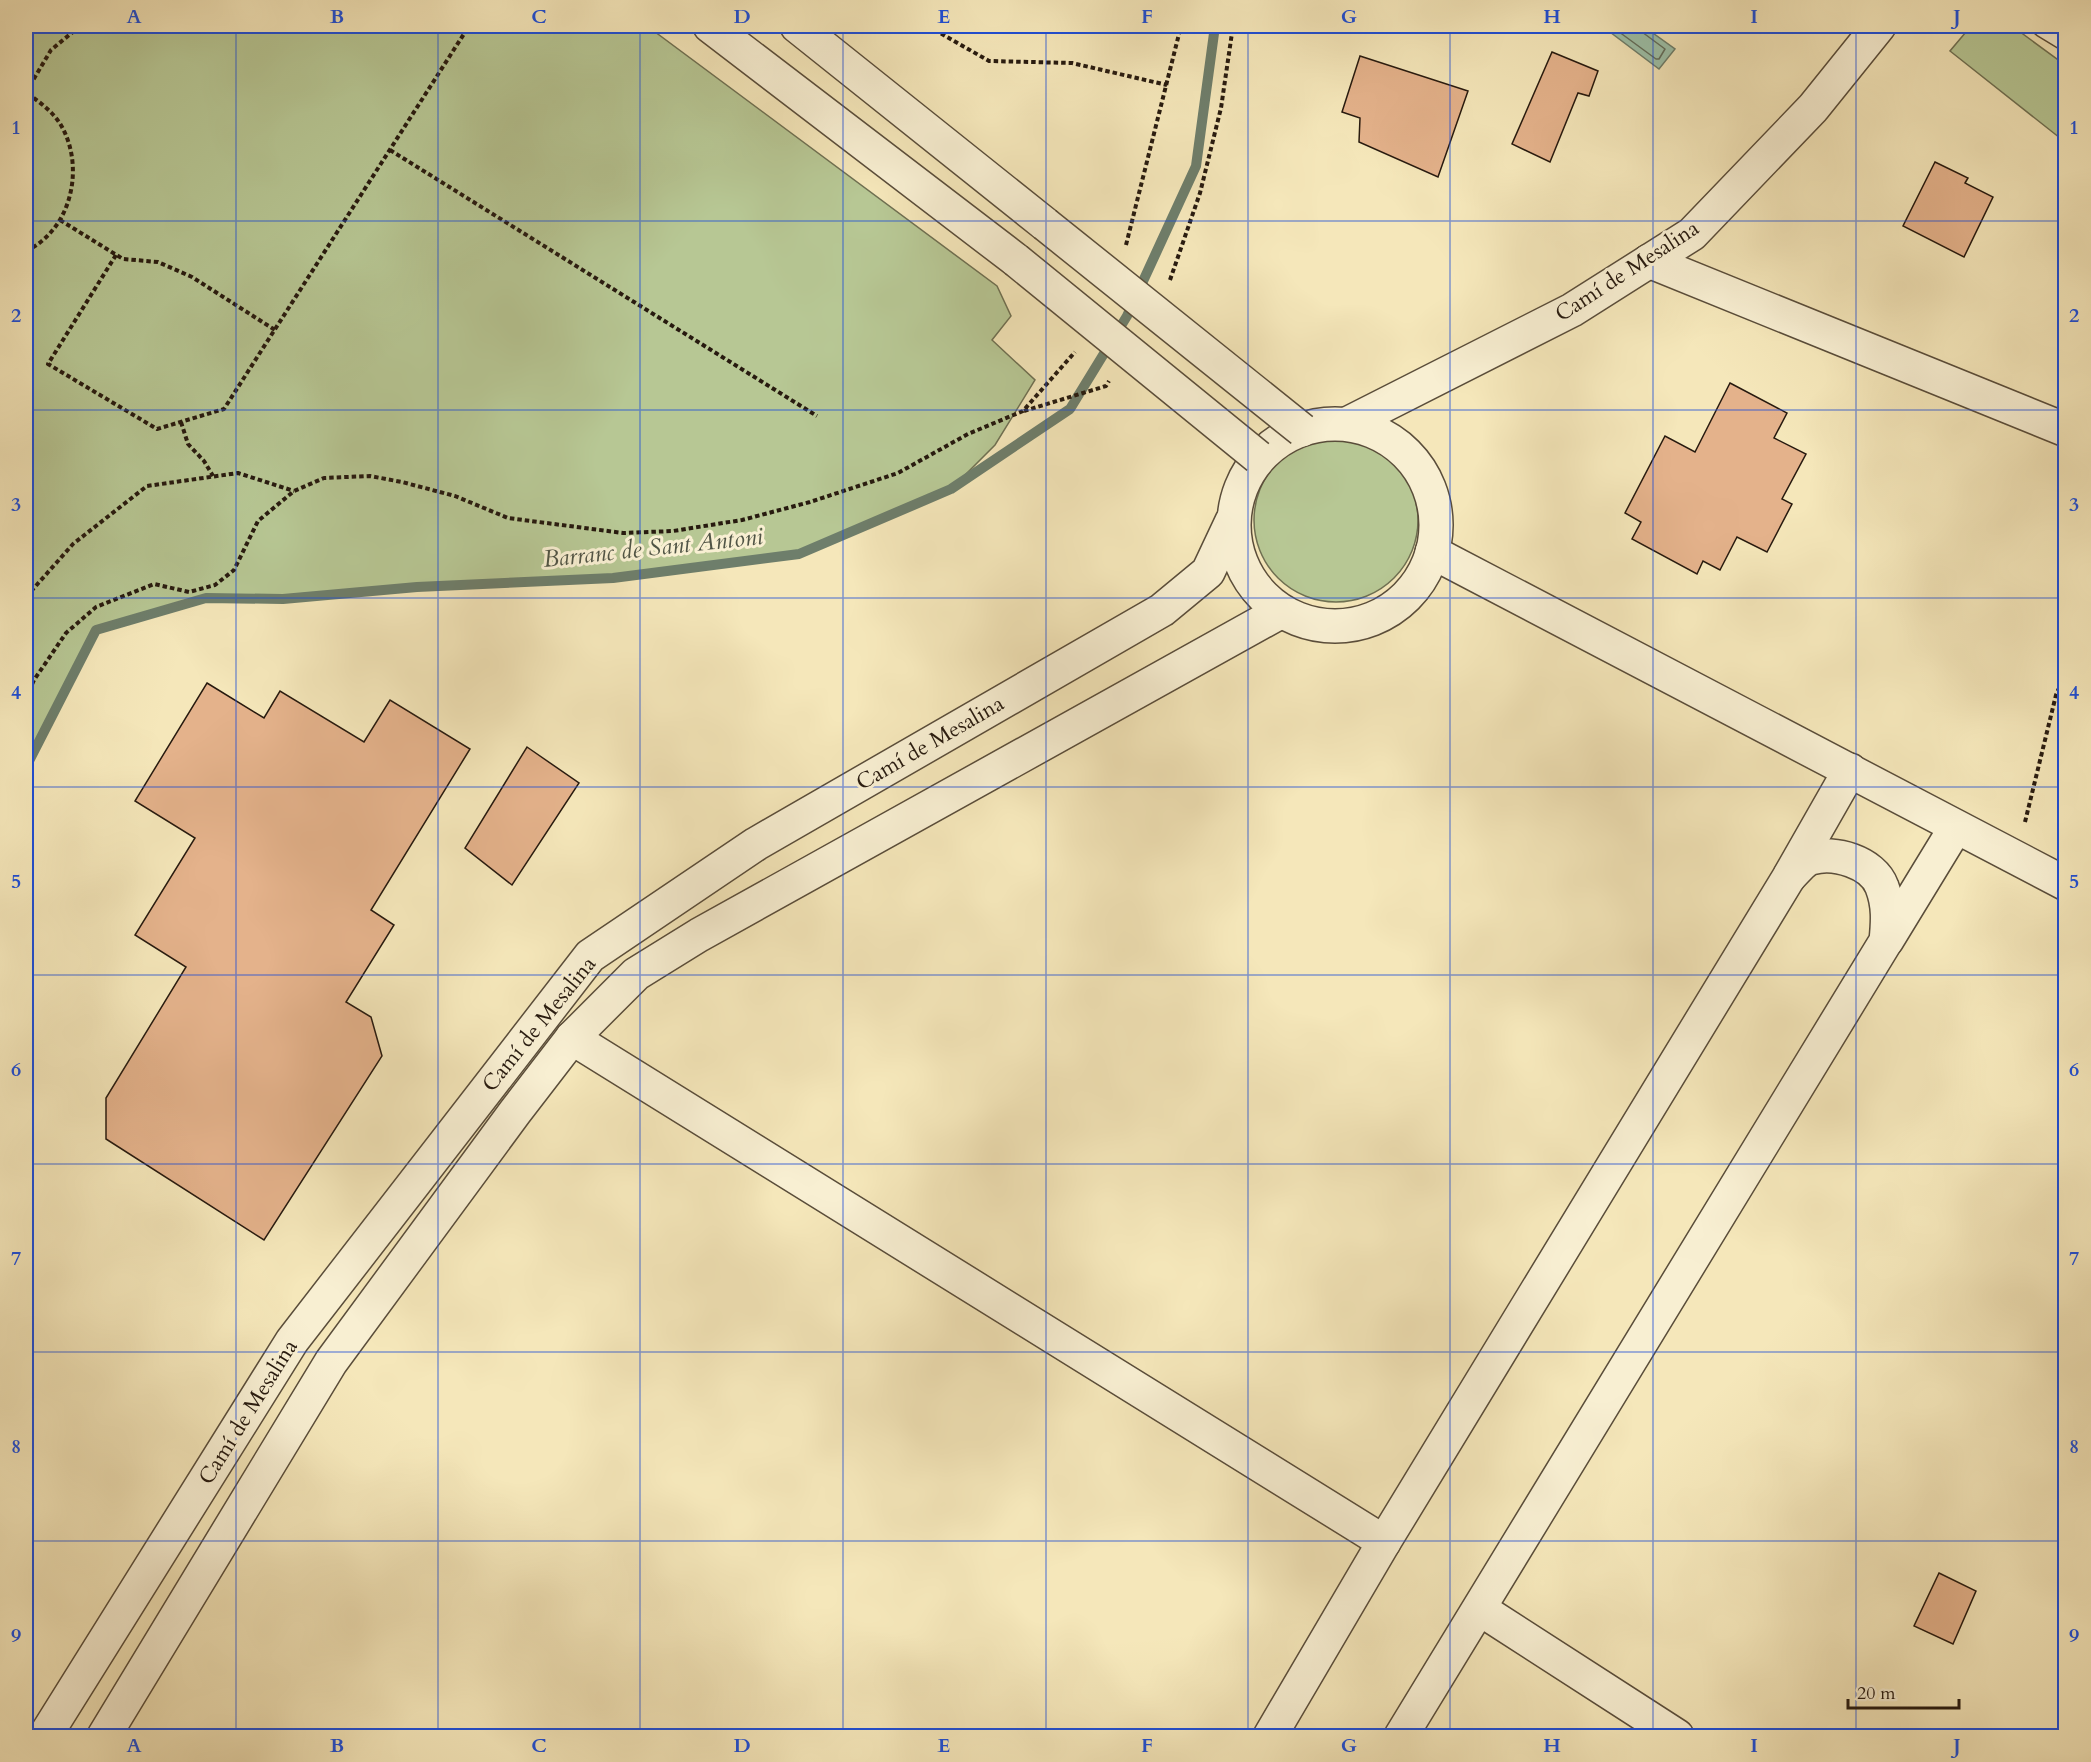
<svg xmlns="http://www.w3.org/2000/svg" width="2091" height="1762" viewBox="0 0 2091 1762" font-family="Cardo,serif">
  <style>
    .green { fill: #b7c794; stroke: #6f7052; stroke-width: 1.5 }
    .water { fill: #9dc1a9; stroke: #6e7e6b; stroke-width: 1.5 }
    .lines { fill: none; stroke-linecap: round; stroke-linejoin: round }
    .shore { stroke: #626e5c; stroke-width: 1.5 }
    .stream { stroke: #6e7e6b; stroke-width: 10 }
    .building { fill: #e4b28b; stroke: #271a0f; stroke-width: 1.5 }
    .service-casing { stroke: #5a4d3a; stroke-width: 24 }
    .minor-casing { stroke: #5a4d3a; stroke-width: 36 }
    .path { stroke: #271a0f; stroke-width: 4; stroke-dasharray: 4.5 3; stroke-linecap: butt }
    .service { stroke: #f8efd2; stroke-width: 21 }
    .minor { stroke: #f8efd2; stroke-width: 33 }
    .minor-bridge-casing { stroke: #5a4d3a; stroke-width: 36; stroke-linecap: butt }
    .minor-bridge { stroke: #f8efd2; stroke-width: 33 }
    .grid { fill: none; stroke: #1d4ed8; stroke-width: 1.5; stroke-opacity: 0.55 }
    .labels { text-anchor: middle; dominant-baseline: central; stroke-width: 6; stroke-linejoin: round; paint-order: stroke }
    .street-label { font-size: 22px; fill: #271a0f; stroke: #f8efd2 }
    .water-label { font-size: 24px; font-style: italic; fill: #505445; stroke: #f8efd2 }
    .neatline { fill: none; stroke: #1d4ed8; stroke-width: 2 }
    .grid-label { font-size: 20px; text-anchor: middle; font-weight: bold; fill: #1d4ed8 }
  </style>
  <rect width="100%" height="100%" fill="#f5e7ba"/>
  <filter id="stains"><feTurbulence type="fractalNoise" baseFrequency=".00333" numOctaves="4"/><feColorMatrix values="0 0 0 0 .2 0 0 0 0 .09 0 0 0 0 .02 0 0 0 .5 -.17"/></filter>
  <radialGradient id="worn" r=".72"><stop offset=".6" stop-color="#630" stop-opacity="0"/><stop offset="1" stop-color="#630" stop-opacity=".3"/></radialGradient>
  <g class="green">
    <polygon points="37,26 647,26 997,286 1011,316 992,340 1035,380 995,445 951,489 799,554 613,578 417,587 283,599 206,598 96,630 29,761 29,907 26,918 26,44"/>
    <polygon points="1971,26 2012,26 2065,65 2065,131 2060,138 1950,51"/>
    <circle cx="1336" cy="520" r="82"/>
  </g>
  <polygon class="water" points="1602,26 1643,26 1675,49 1659,69"/>
  <g class="lines">
    <polyline class="shore" points="1611,26 1656,59 1659,59 1665,49 1642,32 1640,26"/>
    <polyline class="stream" points="26,918 29,907 29,761 96,630 206,598 283,599 417,587 613,578 799,554 951,489 1070,409 1127,316 1196,166 1215,26"/>
  </g>
  <g class="building">
    <polygon points="1552,52 1598,71 1589,96 1578,93 1550,162 1512,144"/>
    <polygon points="1360,56 1468,91 1438,177 1359,142 1360,118 1342,112"/>
    <polygon points="1935,162 1968,178 1965,183 1993,197 1964,257 1903,226"/>
    <polygon points="1730,383 1787,413 1774,438 1806,454 1782,499 1792,504 1767,552 1737,537 1720,570 1703,561 1697,574 1632,539 1641,522 1625,513 1665,436 1695,452"/>
    <polygon points="207,683 264,718 280,691 364,742 390,700 470,749 371,910 394,925 346,1002 371,1017 382,1056 264,1240 106,1139 106,1098 186,967 135,935 195,838 135,801"/>
    <polygon points="527,747 579,783 512,885 465,848"/>
    <polygon points="1939,1573 1976,1591 1953,1644 1914,1626"/>
  </g>
  <g class="lines">
    <g class="service-casing">
      <polyline id="service" points="2043,26 2066,40"/>
    </g>
    <g class="minor-casing">
      <g id="minor">
        <polyline points="710,26 1016,260"/>
        <polyline points="797,26 1045,224"/>
        <polyline points="1649,261 2066,430"/>
        <circle cx="1335" cy="525" r="101"/>
        <polyline points="1347,424 1572,310 1692,234 1813,108 1879,26"/>
        <polyline points="1432,552 2066,884"/>
        <polyline points="1887,940 1956,827"/>
        <polyline points="572,1038 1384,1542"/>
        <polyline points="1480,1609 1677,1736"/>
        <polyline points="45,1736 292,1341 590,956 756,844 1162,610 1208,572 1232,521"/>
        <polyline points="104,1736 331,1362 515,1112 572,1038 636,974 699,935 1280,612"/>
        <polyline points="1270,1736 1384,1542 1789,877 1850,770"/>
        <path d="M1401,1736L1886,941C1888,922 1889,905 1882,887C1873,862 1834,851 1811,858C1804,860 1796,870 1790,876"/>
      </g>
    </g>
    <g class="path">
      <polyline points="928,26 989,61 1072,63 1167,85"/>
      <polyline points="26,92 51,50 80,26"/>
      <polyline points="390,150 817,416"/>
      <polyline points="60,220 123,259 158,262 192,277 275,330"/>
      <polyline points="1126,245 1181,26"/>
      <path d="M26,251C71,230 85,169 62,127C54,112 39,102 26,92"/>
      <polyline points="116,255 48,364 157,429 224,409 469,26"/>
      <polyline points="1170,280 1200,193 1221,108 1233,26"/>
      <polyline points="1024,411 1106,386 1109,381"/>
      <polyline points="181,422 188,444 204,461 213,476"/>
      <polyline points="26,597 73,544 147,486 238,473 294,491"/>
      <polyline points="26,698 34,680 66,633 96,607 154,584 189,592 215,585 234,570 258,521 294,491 324,478 370,476 402,482 455,496 508,518 623,533 673,531 742,520 810,502 898,473 968,434 1023,411 1075,352"/>
      <polyline points="2025,822 2056,695 2066,672"/>
    </g>
    <use href="#service" class="service"/>
    <use href="#minor" class="minor"/>
    <g class="minor-bridge-casing">
      <g id="minor-bridge">
        <polyline points="1045,224 1302,430"/>
        <polyline points="1016,260 1258,457"/>
      </g>
    </g>
    <use href="#minor-bridge" class="minor-bridge"/>
  </g>
  <path class="grid" d="M236,26V1736M438,26V1736M640,26V1736M843,26V1736M1046,26V1736M1248,26V1736M1450,26V1736M1653,26V1736M1856,26V1736M26,221H2066M26,410H2066M26,598H2066M26,787H2066M26,975H2066M26,1164H2066M26,1352H2066M26,1541H2066"/>
  <g class="labels">
    <g class="street-label">
      <text transform="translate(1627 271) rotate(-33)">Camí de Mesalina</text>
      <text transform="translate(930 743) rotate(-30)">Camí de Mesalina</text>
      <text transform="translate(539 1024) rotate(-51)">Camí de Mesalina</text>
      <text transform="translate(248 1412) rotate(-58)">Camí de Mesalina</text>
    </g>
    <g class="water-label">
      <text transform="translate(653 548) rotate(-6)">Barranc de Sant Antoni</text>
    </g>
  </g>
  <rect width="2091" height="1762" fill="none" stroke="#f5e7ba" stroke-width="66"/>
  <path d="M1848 1699v9h111v-9" fill="none" stroke="#271a0f" stroke-width="3"/>
  <text x="1857" y="1699" font-size="18" fill="#271a0f" stroke="#f8efd2" stroke-width="4.5" paint-order="stroke">20 m</text>
  <rect x="33" y="33" width="2025" height="1696" class="neatline"/>
  <g class="grid-label">
    <text x="134" y="23">A</text>
    <text x="337" y="23">B</text>
    <text x="539" y="23">C</text>
    <text x="742" y="23">D</text>
    <text x="944" y="23">E</text>
    <text x="1147" y="23">F</text>
    <text x="1349" y="23">G</text>
    <text x="1552" y="23">H</text>
    <text x="1754" y="23">I</text>
    <text x="1957" y="23">J</text>
    <text x="16" y="134">1</text>
    <text x="2074" y="134">1</text>
    <text x="16" y="322">2</text>
    <text x="2074" y="322">2</text>
    <text x="16" y="511">3</text>
    <text x="2074" y="511">3</text>
    <text x="16" y="699">4</text>
    <text x="2074" y="699">4</text>
    <text x="16" y="888">5</text>
    <text x="2074" y="888">5</text>
    <text x="16" y="1076">6</text>
    <text x="2074" y="1076">6</text>
    <text x="16" y="1265">7</text>
    <text x="2074" y="1265">7</text>
    <text x="16" y="1453">8</text>
    <text x="2074" y="1453">8</text>
    <text x="16" y="1642">9</text>
    <text x="2074" y="1642">9</text>
    <text x="134" y="1752">A</text>
    <text x="337" y="1752">B</text>
    <text x="539" y="1752">C</text>
    <text x="742" y="1752">D</text>
    <text x="944" y="1752">E</text>
    <text x="1147" y="1752">F</text>
    <text x="1349" y="1752">G</text>
    <text x="1552" y="1752">H</text>
    <text x="1754" y="1752">I</text>
    <text x="1957" y="1752">J</text>
  </g>
  <rect width="100%" height="100%" filter="url(#stains)"/>
  <rect width="100%" height="100%" fill="url(#worn)"/>
</svg>
